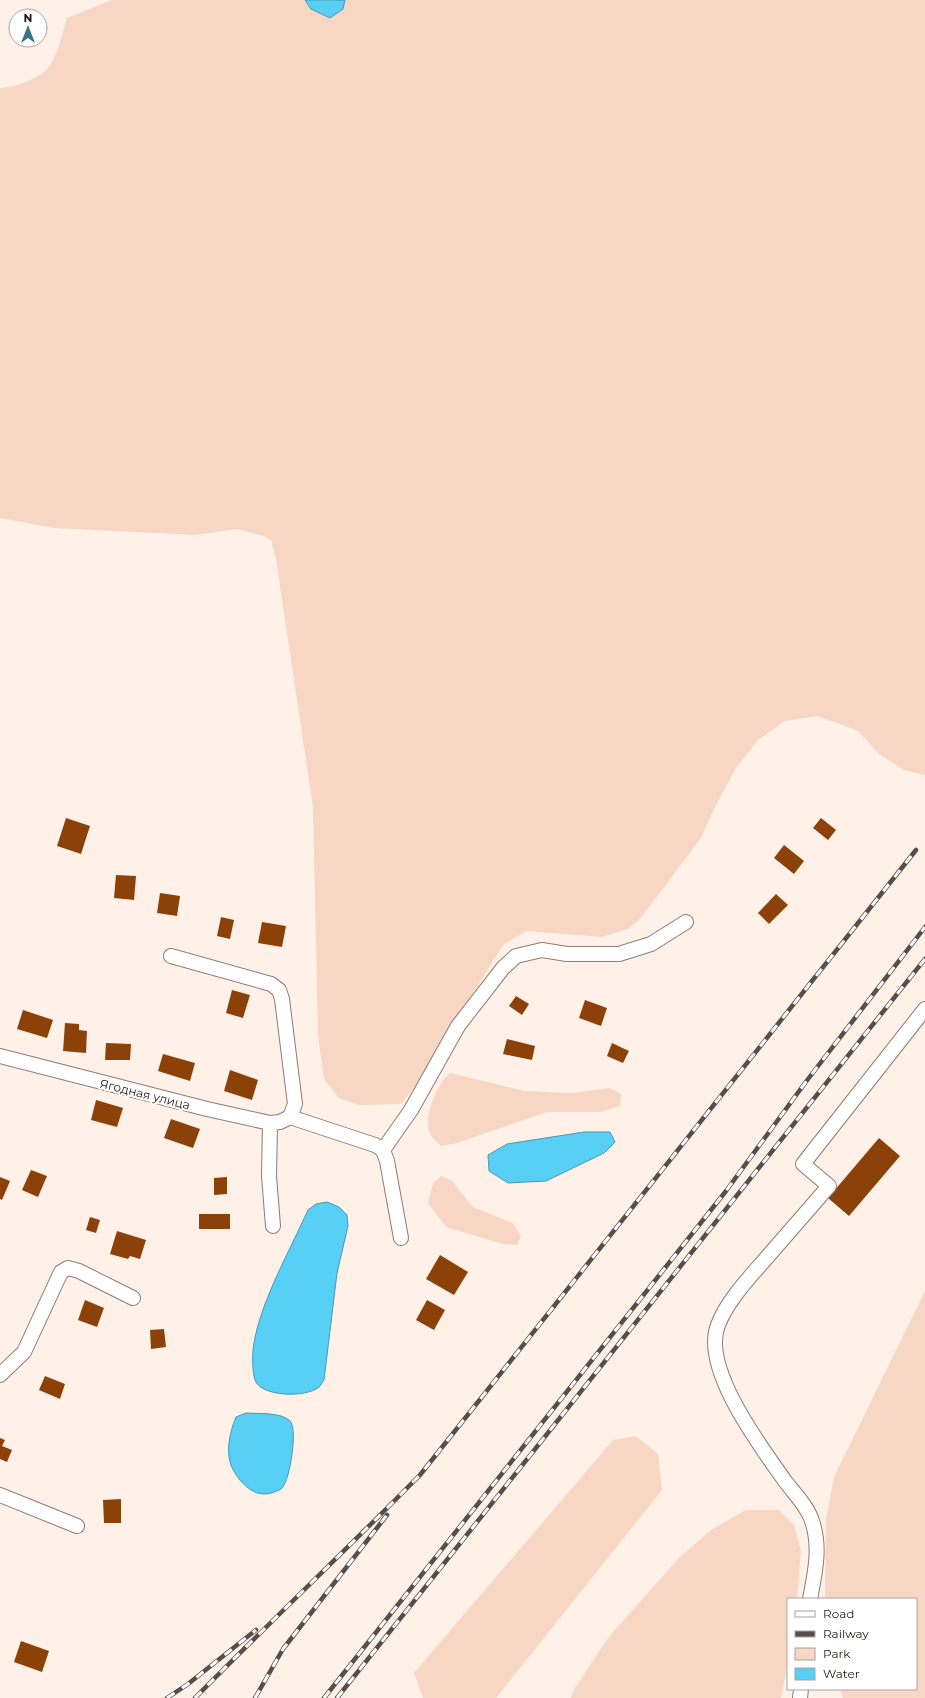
<svg xmlns="http://www.w3.org/2000/svg" width="925" height="1698" viewBox="0 0 925 1698" font-family="Montserrat,sans-serif">
  <style>
    .green { fill: #f8d6c4 }
    .water { fill: #58cff4; stroke: #4799b2 }
    .building { fill: #8b4108 }
    .lines { fill: none; stroke-linecap: round; stroke-linejoin: round }
    .minor-casing { stroke: #8c7c74; stroke-width: 16 }
    .minor { stroke: #fff; stroke-width: 14 }
    .rail-casing { stroke: #564e4a; stroke-width: 4.5 }
    .rail { stroke: #fff; stroke-width: 3; stroke-dasharray: 9; stroke-linecap: butt }
    .labels { text-anchor: middle; dominant-baseline: central; stroke-width: 4; stroke-linejoin: round; paint-order: stroke }
    .street-label { font-size: 12px; fill: #201a17; stroke: #fff }
  </style>
  <rect width="100%" height="100%" fill="#fff0e8"/>
  <g class="green">
    <path d="M112,0H305L311,9H343L345,0H925V775L904,770L878,753L858,731L818,716L785,721L758,740L736,768L716,805L701,838L640,919L628,929L602,937L526,931L503,945L416,1085L401,1104L359,1105L339,1098L324,1079L318,1035L313,807L276,559L271,540L264,536L237,529L196,535L54,528L0,518V88C15,87 34,81 46,70C56,61 63,32 67,18Z"/>
    <path d="M450,1073L524,1091L572,1093L609,1088L621,1094L620,1106L600,1112H547L457,1143L441,1146C438,1142 431,1137 429,1132C424,1114 437,1084 450,1073Z"/>
    <polygon points="441,1176 451,1180 473,1207 513,1223 521,1236 517,1245 503,1244 446,1227 428,1203 433,1183"/>
    <polygon points="925,1291 925,1698 843,1698 840,1689 916,1689 916,1599 825,1599 826,1520 834,1477"/>
    <polygon points="636,1436 658,1454 662,1490 496,1698 423,1698 414,1673 613,1440"/>
    <polygon points="746,1510 779,1510 794,1525 801,1551 797,1599 788,1599 788,1662 781,1698 571,1698 573,1691 608,1638 678,1559 711,1530"/>
  </g>
  <g class="water">
    <polygon points="305,0 345,0 343,9 330,18 311,9"/>
    <polygon points="584,1132 610,1132 615,1142 604,1153 546,1181 508,1183 489,1171 488,1155 507,1144"/>
    <path d="M327,1202L339,1207L347,1215L348,1226L337,1273L324,1380C322,1382 321,1386 319,1387C306,1398 261,1397 255,1380C252,1370 252,1353 254,1343C261,1301 290,1250 308,1210L316,1204Z"/>
    <path d="M246,1413C259,1414 281,1412 290,1421C298,1429 290,1480 282,1488C281,1490 276,1491 274,1492C257,1499 243,1486 235,1473C224,1457 229,1434 236,1417Z"/>
  </g>
  <g class="building">
    <polygon points="66,818 90,826 81,854 57,846"/>
    <polygon points="821,818 836,830 828,840 813,828"/>
    <polygon points="784,845 804,861 794,874 774,858"/>
    <polygon points="116,875 136,876 134,900 114,898"/>
    <polygon points="160,893 180,896 177,916 157,913"/>
    <polygon points="776,894 788,905 769,924 758,913"/>
    <polygon points="221,917 234,920 230,939 217,936"/>
    <polygon points="262,922 286,926 282,947 258,943"/>
    <polygon points="232,990 250,995 243,1018 226,1013"/>
    <polygon points="516,996 529,1004 522,1015 509,1006"/>
    <polygon points="585,1000 607,1008 601,1026 579,1018"/>
    <polygon points="23,1010 53,1020 47,1038 17,1029"/>
    <polygon points="65,1023 79,1024 79,1030 87,1031 86,1053 63,1051"/>
    <polygon points="507,1039 535,1046 532,1060 503,1054"/>
    <polygon points="106,1043 131,1044 130,1060 105,1060"/>
    <polygon points="612,1043 629,1051 623,1063 607,1056"/>
    <polygon points="163,1054 195,1063 190,1081 158,1071"/>
    <polygon points="230,1070 258,1080 252,1100 224,1091"/>
    <polygon points="96,1100 123,1108 117,1127 91,1120"/>
    <polygon points="171,1119 200,1129 193,1148 164,1138"/>
    <polygon points="879,1138 900,1156 849,1216 828,1198"/>
    <polygon points="31,1170 47,1176 38,1197 22,1190"/>
    <polygon points="0,1177 10,1181 2,1200 0,1199"/>
    <polygon points="227,1177 227,1194 214,1195 214,1178"/>
    <rect x="199" y="1214" width="31" height="15"/>
    <polygon points="90,1217 100,1220 96,1233 86,1230"/>
    <polygon points="117,1231 146,1240 140,1259 130,1256 128,1259 110,1254"/>
    <polygon points="440,1255 468,1272 454,1295 426,1279"/>
    <polygon points="85,1300 104,1308 97,1327 78,1320"/>
    <polygon points="427,1300 445,1310 434,1330 416,1320"/>
    <polygon points="164,1329 166,1347 151,1349 150,1330"/>
    <polygon points="45,1376 65,1384 60,1399 39,1390"/>
    <polygon points="0,1438 5,1440 2,1446 12,1450 7,1462 0,1459"/>
    <polygon points="121,1499 121,1523 104,1523 103,1500"/>
    <polygon points="21,1641 49,1651 42,1672 14,1662"/>
  </g>
  <g class="lines">
    <g class="minor-casing">
      <g id="minor">
        <polyline points="171,956 271,984 279,990 282,999 295,1104 290,1117"/>
        <polyline points="0,1056 207,1109 270,1123 280,1122 290,1117"/>
        <polyline points="290,1117 375,1145 383,1150 387,1161 401,1238"/>
        <polyline points="270,1123 269,1176 273,1226"/>
        <polyline points="383,1150 411,1110 458,1026 503,968 516,956 542,950 567,954 619,954 651,944 686,922"/>
        <polyline points="0,1375 24,1352 61,1272 68,1268 79,1271 133,1298"/>
        <polyline points="0,1495 77,1526"/>
        <path d="M810,1599C815,1573 821,1547 812,1521C808,1507 794,1493 785,1481C761,1447 701,1368 718,1325C728,1299 751,1276 769,1255C789,1232 809,1209 829,1186L803,1164L925,1009"/>
        <polyline points="800,1698 801,1689"/>
      </g>
    </g>
    <use href="#minor" class="minor"/>
    <g class="rail-casing">
      <g id="rail">
        <polyline points="167,1698 188,1684 256,1630"/>
        <path d="M195,1698C269,1623 346,1550 420,1475L916,850"/>
        <polyline points="255,1698 283,1649 387,1515"/>
        <polyline points="324,1698 726,1191 805,1083 925,927"/>
        <polyline points="337,1698 925,959"/>
      </g>
    </g>
    <use href="#rail" class="rail"/>
  </g>
  <g class="labels">
    <g class="street-label">
      <text transform="translate(145 1094) rotate(14)">Ягодная улица</text>
    </g>
  </g>
  <rect x="787" y="1598" width="130" height="92" fill="#ffffff" stroke="#a6a3a2"/>
  <rect x="795" y="1611" width="20" height="6" fill="#ffffff" stroke="#a6a3a2"/>
  <text x="823" y="1618" font-size="12" fill="#201a17">Road</text>
  <rect x="795" y="1631" width="20" height="6" fill="#564e4a" stroke="#a6a3a2"/>
  <text x="823" y="1638" font-size="12" fill="#201a17">Railway</text>
  <rect x="795" y="1648" width="20" height="12" fill="#f8d6c4" stroke="#a6a3a2"/>
  <text x="823" y="1658" font-size="12" fill="#201a17">Park</text>
  <rect x="795" y="1668" width="20" height="12" fill="#58cff4" stroke="#a6a3a2"/>
  <text x="823" y="1678" font-size="12" fill="#201a17">Water</text>
  <g transform="translate(28 28)"><circle r="19" fill="#ffffff" stroke="#a6a3a2"/>
  <path d="M0-3L7 15L0 10L-7 15Z" fill="#347388"/>
  <text y="-6" font-size="11" font-weight="bold" text-anchor="middle" fill="#201a17">N</text>
  </g>
</svg>
